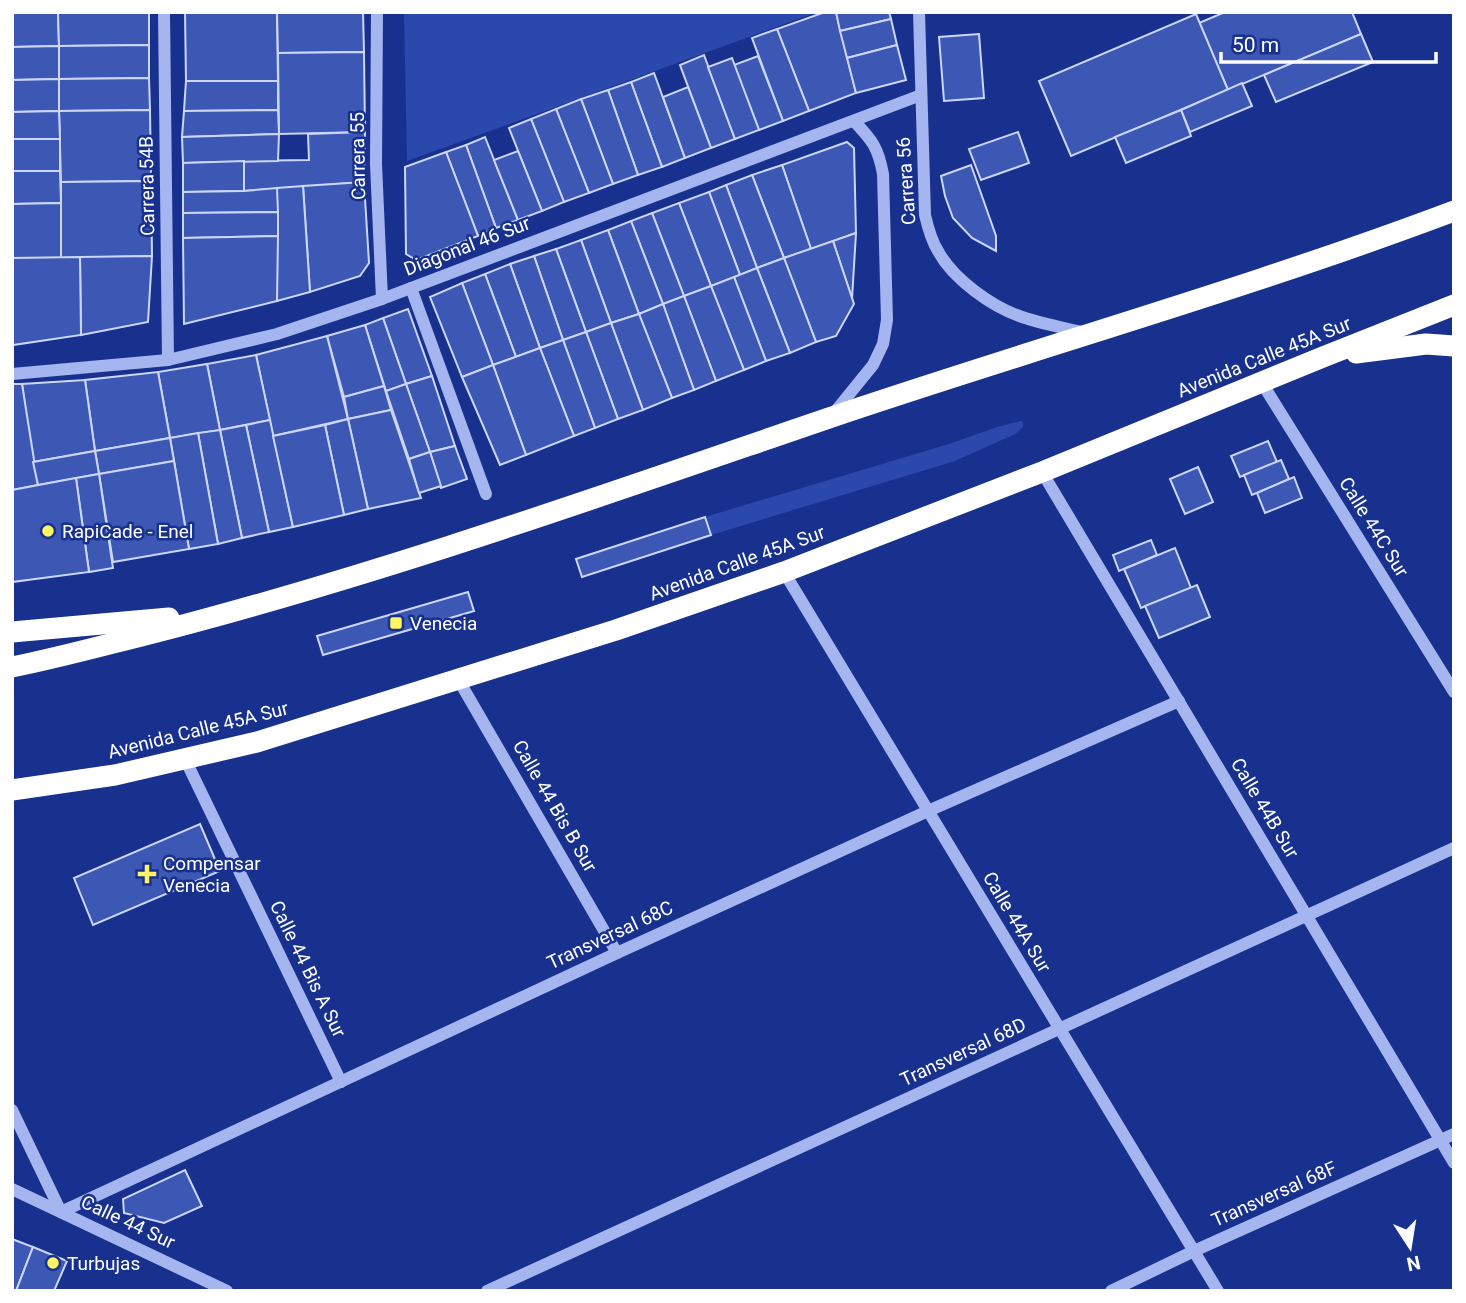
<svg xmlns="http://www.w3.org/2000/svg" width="1466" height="1303" viewBox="0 0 1466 1303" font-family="Roboto,sans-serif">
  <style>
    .green { fill: #2b48ac }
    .building { fill: #3d57b4; stroke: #cbd6fa; stroke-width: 2 }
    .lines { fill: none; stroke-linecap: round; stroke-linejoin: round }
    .minor { stroke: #a5b5ef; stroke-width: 12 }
    .highway { stroke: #fff; stroke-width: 21 }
    .poi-dot { fill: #fff562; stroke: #18318e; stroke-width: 2.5 }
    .labels { text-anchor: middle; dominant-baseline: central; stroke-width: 5; stroke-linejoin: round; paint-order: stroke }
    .street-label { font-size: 19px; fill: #fff; stroke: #18318e }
    .poi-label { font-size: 19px; fill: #fff; stroke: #18318e; text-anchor: start }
  </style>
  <rect width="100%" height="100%" fill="#18318e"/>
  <g class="green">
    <polygon points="404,12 818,12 407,161"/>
    <polygon points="1021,421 1023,423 1023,427 1015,434 955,461 711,535 705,517 949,444 997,427"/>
  </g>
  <g class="building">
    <polygon points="12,12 58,12 59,46 12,47"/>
    <polygon points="58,12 149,12 149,45 59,46"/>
    <polygon points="185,12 277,12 278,81 186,81"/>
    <polygon points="277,12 363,12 364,52 278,53"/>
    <polygon points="825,12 836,12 856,93 809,111 777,29"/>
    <polygon points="836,12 889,12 891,19 840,31"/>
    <polygon points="1225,12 1352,12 1361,34 1228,90 1199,23"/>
    <polygon points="1196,14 1228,90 1071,156 1039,81"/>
    <polygon points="891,19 897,45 847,58 840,31"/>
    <polygon points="777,29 809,111 783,121 752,38"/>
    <polygon points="979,34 984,98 944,101 939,37"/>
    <polygon points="1361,34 1373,62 1276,102 1264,75"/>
    <polygon points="149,45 149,78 59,79 59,46"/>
    <polygon points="897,45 906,80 856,93 847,58"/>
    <polygon points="59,46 59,79 12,80 12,47"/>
    <polygon points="364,52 365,132 279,134 278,53"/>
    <polygon points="704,55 735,139 711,148 680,65"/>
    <polygon points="758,56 783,121 759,130 734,65"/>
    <polygon points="732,58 759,130 735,139 708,67"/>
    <polygon points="654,73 685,158 662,167 631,82"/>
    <polygon points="149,78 150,110 59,111 59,79"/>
    <polygon points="59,79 59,111 12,112 12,80"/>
    <polygon points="186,81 278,81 278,110 184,111"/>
    <polygon points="631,82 662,167 638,175 608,90"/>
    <polygon points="1242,83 1252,106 1190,132 1181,110"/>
    <polygon points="688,87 711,148 685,158 663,97"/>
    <polygon points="608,90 638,175 613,184 581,99"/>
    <polygon points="581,99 613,184 589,193 556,109"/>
    <polygon points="556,109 589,193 564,202 531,119"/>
    <polygon points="150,110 151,181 61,182 59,111"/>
    <polygon points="278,110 279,134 182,137 184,111"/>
    <polygon points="1181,110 1191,136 1126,163 1115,137"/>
    <polygon points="59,111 60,139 12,139 12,112"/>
    <polygon points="531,119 564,202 542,211 509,128"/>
    <polygon points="365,132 364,182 244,191 244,161 309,160 308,134"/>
    <polygon points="1018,132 1029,163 981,180 969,149"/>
    <polygon points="279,134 278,161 183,163 182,137"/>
    <polygon points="485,137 518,220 496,228 466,145"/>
    <rect x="12" y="139" width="48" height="32"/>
    <polygon points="847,142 854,148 856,233 811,249 782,165"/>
    <polygon points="466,145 496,228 478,236 446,152"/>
    <polygon points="518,151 542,211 518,220 494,160"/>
    <polygon points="446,152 478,236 416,260 406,254 405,167"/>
    <polygon points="244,161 244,191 183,192 183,163"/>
    <polygon points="782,165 811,249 784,258 752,175"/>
    <polygon points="971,165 996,236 996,251 972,238 953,218 945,196 941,176"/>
    <polygon points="12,171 60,171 61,203 12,204"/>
    <polygon points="752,175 784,258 757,268 726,185"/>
    <polygon points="151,181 152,256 61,258 61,182"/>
    <polygon points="364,182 369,263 360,276 310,292 303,186"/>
    <polygon points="726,185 757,268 740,275 709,192"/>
    <polygon points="303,186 310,292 277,301 277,188"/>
    <polygon points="277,188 278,212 183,213 183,192 244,191"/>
    <polygon points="709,192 740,275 711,286 679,203"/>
    <polygon points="61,203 61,258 12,258 12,204"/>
    <polygon points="679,203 711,286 684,296 652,213"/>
    <polygon points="278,212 278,236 183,238 183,213"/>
    <polygon points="652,213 684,296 663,304 631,221"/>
    <polygon points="631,221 663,304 639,314 608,230"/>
    <polygon points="608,230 639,314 611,323 581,240"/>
    <polygon points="856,233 852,299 833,241"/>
    <polygon points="278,236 277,301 184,324 183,238"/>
    <polygon points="581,240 611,323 586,332 556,249"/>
    <polygon points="833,241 854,304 836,336 816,342 784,258"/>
    <polygon points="556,249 586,332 563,340 534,256"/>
    <polygon points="152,256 148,322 81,335 80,257"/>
    <polygon points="534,256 563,340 540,348 510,264"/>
    <polygon points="80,257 81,335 13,345 12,258"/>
    <polygon points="784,258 816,342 790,353 757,268"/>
    <polygon points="510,264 540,348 516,357 485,274"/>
    <polygon points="757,268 790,353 766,361 734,277"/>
    <polygon points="485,274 516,357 493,365 462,283"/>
    <polygon points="734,277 766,361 744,370 711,286"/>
    <polygon points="462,283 493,365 462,377 430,297"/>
    <polygon points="711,286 744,370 716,381 684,296"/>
    <polygon points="684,296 716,381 694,390 663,304"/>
    <polygon points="663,304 694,390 672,398 639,314"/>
    <polygon points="408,309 432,376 406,384 383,318"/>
    <polygon points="639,314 672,398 643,410 611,323"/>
    <polygon points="383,318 406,384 386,391 365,325"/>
    <polygon points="611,323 643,410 618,419 586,332"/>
    <polygon points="365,325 384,386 344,397 327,336"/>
    <polygon points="586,332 618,419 595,428 563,340"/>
    <polygon points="327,336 348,419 273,436 256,355"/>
    <polygon points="563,340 595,428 574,436 540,348"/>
    <polygon points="540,348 574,436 526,455 493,365"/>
    <polygon points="256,355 270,420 220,430 207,364"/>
    <polygon points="207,364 220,430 170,438 158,372"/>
    <polygon points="493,365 526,455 500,465 462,377"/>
    <polygon points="158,372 170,438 95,451 85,380"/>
    <polygon points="432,376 455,446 430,452 406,384"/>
    <polygon points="85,380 95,451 33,462 22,384"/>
    <polygon points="12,384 22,384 38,485 12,490"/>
    <polygon points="406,384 430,452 409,459 386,391"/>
    <polygon points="384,386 391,410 348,419 344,397"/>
    <polygon points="391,410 421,498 368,509 348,419"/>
    <polygon points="348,419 368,509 344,515 325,425"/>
    <polygon points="270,420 293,527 269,532 246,425"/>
    <polygon points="246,425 269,532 242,538 220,430"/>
    <polygon points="325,425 344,515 293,527 273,436"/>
    <polygon points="220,430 242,538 218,544 198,433"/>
    <polygon points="198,433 218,544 189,549 170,438"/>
    <polygon points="170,438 174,461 99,474 95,451"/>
    <polygon points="1268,441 1277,462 1240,477 1231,456"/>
    <polygon points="455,446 467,479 441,488 430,452"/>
    <polygon points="95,451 99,474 38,485 33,462"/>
    <polygon points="430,452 441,486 419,493 409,459"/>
    <polygon points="1281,460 1289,479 1252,495 1244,475"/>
    <polygon points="174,461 189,549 113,562 99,474"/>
    <polygon points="1198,467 1213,502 1185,514 1170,479"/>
    <polygon points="99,474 113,568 89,572 76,478"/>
    <polygon points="1294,477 1302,498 1265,513 1257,493"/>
    <polygon points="76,478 89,572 12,582 12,490"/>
    <polygon points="705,517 711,535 582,577 576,559"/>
    <polygon points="1151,540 1157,555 1119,571 1113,555"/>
    <polygon points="1175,548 1191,588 1141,608 1124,569"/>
    <polygon points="1197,585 1210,617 1159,638 1145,606"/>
    <polygon points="468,592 474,611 323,655 317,636"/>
    <polygon points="200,824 220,871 93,925 74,878"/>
    <polygon points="185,1170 202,1206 164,1223 124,1213 123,1199"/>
    <polygon points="12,1239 33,1247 16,1291 12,1291"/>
    <polygon points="33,1247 67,1261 54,1291 16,1291"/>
  </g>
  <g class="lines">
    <g class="minor">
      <polyline points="164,12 168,360"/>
      <polyline points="377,12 376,164 382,299"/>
      <path d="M919,12L925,215C928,228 931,240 938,251C953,279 992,307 1022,317C1043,324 1065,328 1086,333"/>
      <polyline points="411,288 486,494"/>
      <polyline points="12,374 168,360 277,334 382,299 921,95"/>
      <polyline points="1262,383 1454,692"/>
      <path d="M834,413L873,365L883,344L887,320L883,174C878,147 872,140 854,121"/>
      <polyline points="1042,472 1454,1163"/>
      <polyline points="784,572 1218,1291"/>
      <polyline points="458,679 617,953"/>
      <polyline points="185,759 341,1082"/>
      <polyline points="12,1110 61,1212"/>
      <polyline points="12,1189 227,1291"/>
      <polyline points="61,1212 617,953 928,811 1179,701"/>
      <polyline points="487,1291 1454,848"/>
      <polyline points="1111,1291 1194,1251 1454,1134"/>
    </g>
    <g class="highway">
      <polyline points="1356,353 1426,344 1454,346"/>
      <polyline points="12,632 169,618"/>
      <path d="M12,667C57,658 101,646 145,635C376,576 601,496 826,419C1035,348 1247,289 1454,211"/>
      <polyline points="12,790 115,775 257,742 616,630 784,572 1042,472 1323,357 1454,305"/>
    </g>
  </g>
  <g class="poi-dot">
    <circle cx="48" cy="531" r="7"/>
    <rect x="389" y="616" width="14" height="14" rx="3.5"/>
    <path d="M143.5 863.5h7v7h7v7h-7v7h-7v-7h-7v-7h7z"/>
    <circle cx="53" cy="1263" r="7"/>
  </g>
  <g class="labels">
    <g class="street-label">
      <text transform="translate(358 156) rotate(-91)">Carrera 55</text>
      <text transform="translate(906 181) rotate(-94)">Carrera 56</text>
      <text transform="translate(147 186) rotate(-91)">Carrera 54B</text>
      <text transform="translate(467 246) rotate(-21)">Diagonal 46 Sur</text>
      <text transform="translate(1264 357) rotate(-22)">Avenida Calle 45A Sur</text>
      <text transform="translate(1374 527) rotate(58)">Calle 44C Sur</text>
      <text transform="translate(737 563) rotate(-20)">Avenida Calle 45A Sur</text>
      <text transform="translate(198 730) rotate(-14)">Avenida Calle 45A Sur</text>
      <text transform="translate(555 806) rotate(60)">Calle 44 Bis B Sur</text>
      <text transform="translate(1265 808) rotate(59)">Calle 44B Sur</text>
      <text transform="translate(1017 922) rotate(59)">Calle 44A Sur</text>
      <text transform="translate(610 935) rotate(-25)">Transversal 68C</text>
      <text transform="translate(308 969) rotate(64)">Calle 44 Bis A Sur</text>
      <text transform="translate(963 1052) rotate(-25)">Transversal 68D</text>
      <text transform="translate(1274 1194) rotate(-24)">Transversal 68F</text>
      <text transform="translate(128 1222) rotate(25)">Calle 44 Sur</text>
    </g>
    <g class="poi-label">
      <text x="62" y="531">RapiCade - Enel</text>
      <text x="410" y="623">Venecia</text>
      <text x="163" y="863">Compensar<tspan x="163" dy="22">Venecia</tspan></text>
      <text x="67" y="1263">Turbujas</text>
    </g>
  </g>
  <rect width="1466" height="1303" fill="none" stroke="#ffffff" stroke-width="28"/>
  <g transform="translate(1410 1247) rotate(168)" stroke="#18318e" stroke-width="5" paint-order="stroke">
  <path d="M0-5L12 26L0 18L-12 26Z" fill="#ffffff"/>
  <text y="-10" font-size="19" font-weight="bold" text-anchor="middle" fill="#ffffff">N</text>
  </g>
  <path d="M1221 52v10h215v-10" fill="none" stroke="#ffffff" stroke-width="3.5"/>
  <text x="1232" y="52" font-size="21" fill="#ffffff" stroke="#18318e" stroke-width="5" paint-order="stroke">50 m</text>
</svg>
